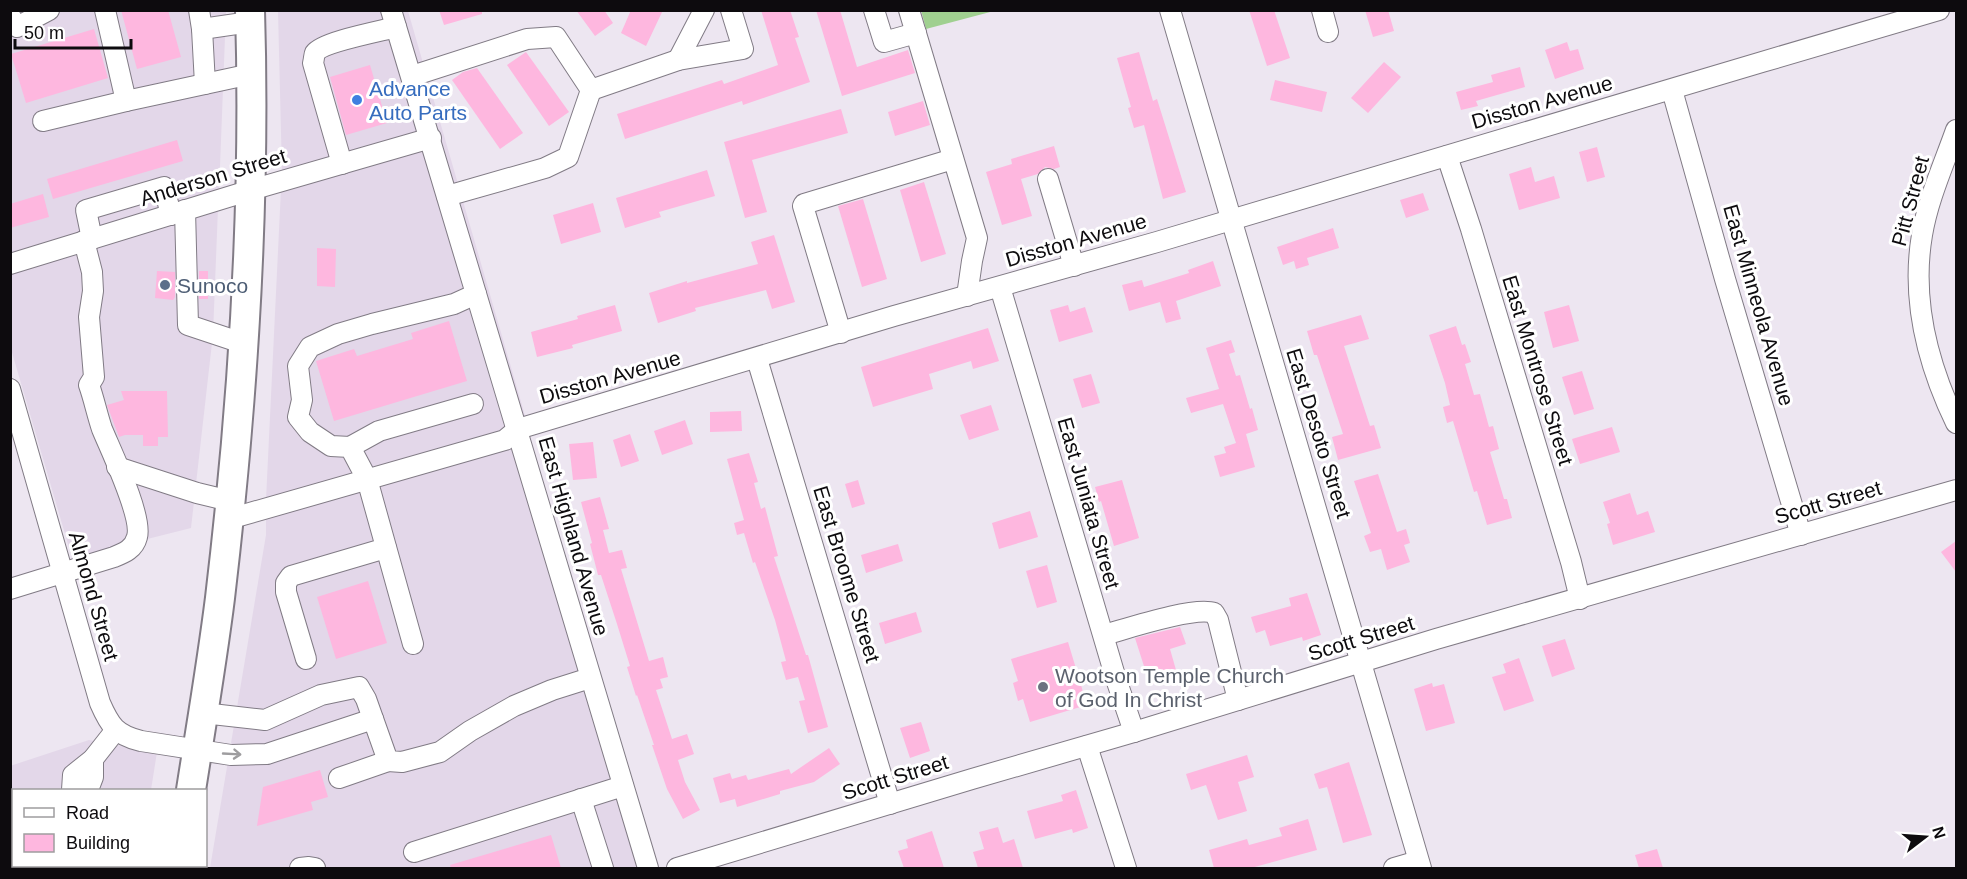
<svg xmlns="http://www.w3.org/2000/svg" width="1967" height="879" viewBox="0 0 1967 879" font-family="Arial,sans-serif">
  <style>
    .built { fill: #e3d7e9 }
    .green { fill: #a0d090 }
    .building { fill: #feb7df }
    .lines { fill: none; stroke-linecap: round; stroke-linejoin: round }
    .minor-casing { stroke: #817b85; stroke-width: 22 }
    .highway-casing { stroke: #817b85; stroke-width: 32 }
    .minor { stroke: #fff; stroke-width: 20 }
    .highway { stroke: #fff; stroke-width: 28 }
    .oneway { stroke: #9e9d9f }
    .shop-dot { fill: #3f7fe0; stroke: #fff; stroke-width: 2 }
    .service-dot { fill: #5c6f8a; stroke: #fff; stroke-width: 2 }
    .worship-dot { fill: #6b7280; stroke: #fff; stroke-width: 2 }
    .labels { text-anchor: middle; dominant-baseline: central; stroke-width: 6; stroke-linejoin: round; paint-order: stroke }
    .shop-label { font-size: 21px; fill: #366cbe; stroke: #fff; text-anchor: start }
    .street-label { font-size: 21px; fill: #0d0b0e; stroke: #fff }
    .service-label { font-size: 21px; fill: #4e5e75; stroke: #fff; text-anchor: start }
    .worship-label { font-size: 21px; fill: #5b616d; stroke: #fff; text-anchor: start }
  </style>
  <rect width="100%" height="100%" fill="#ede6f1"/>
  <g class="built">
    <polygon points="11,11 226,11 219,192 11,256"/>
    <polygon points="278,11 382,11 420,133 282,173"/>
    <polygon points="401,11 408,11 526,419 524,419"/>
    <polygon points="424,148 508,427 501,433 266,500 281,189"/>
    <polygon points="218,208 213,334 191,528 72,558 11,349 11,272"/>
    <polygon points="514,446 639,868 210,868 266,535 266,517 502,449 505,451"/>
    <polygon points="89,740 157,752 151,790 14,790 14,866 141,866 140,868 11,868 10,766"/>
  </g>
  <polygon class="green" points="921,10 994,10 994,11 926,29"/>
  <g class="building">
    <polygon points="121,10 168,10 181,57 137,69"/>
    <polygon points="439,10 482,10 482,14 444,25"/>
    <polygon points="576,10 604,10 613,23 595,36"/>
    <polygon points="631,10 663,10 646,46 621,33"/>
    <polygon points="761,10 790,10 799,37 795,38 810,82 743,105 742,101 625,139 617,114 722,80 724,84 778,65"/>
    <polygon points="816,10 840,10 857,67 908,50 915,73 842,96"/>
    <polygon points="1249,10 1274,10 1290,58 1267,66"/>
    <polygon points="1365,10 1388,10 1394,31 1373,37"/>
    <polygon points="94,29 108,78 26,103 11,54"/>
    <polygon points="1567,42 1570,51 1578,49 1584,69 1555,79 1545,50"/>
    <polygon points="526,52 569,112 549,126 507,65"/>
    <polygon points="1139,52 1153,101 1157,99 1186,192 1163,199 1144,125 1134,128 1128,108 1131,107 1117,58"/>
    <polygon points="1384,62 1401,77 1368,113 1351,98"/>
    <polygon points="370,65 387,123 346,135 330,77"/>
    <polygon points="1520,67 1525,87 1476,101 1478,106 1461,110 1456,92 1493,82 1491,75"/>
    <polygon points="477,68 523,133 500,149 452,80 463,72"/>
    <polygon points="1275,80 1327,92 1322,112 1270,100"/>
    <polygon points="923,101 930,125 895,136 888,112"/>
    <polygon points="841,109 848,133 752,160 767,212 745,218 724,142"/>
    <polygon points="177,140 183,161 53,199 47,179"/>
    <polygon points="1054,146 1060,167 1054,169 1045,167 1038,174 1021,179 1032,216 1002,225 986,172 1012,164 1011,159"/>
    <polygon points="1597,147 1605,177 1587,182 1579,152"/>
    <polygon points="1531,167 1535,182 1554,176 1560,198 1519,210 1509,174"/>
    <polygon points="707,170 715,196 659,212 661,217 625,228 616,198"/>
    <polygon points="924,182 946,254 921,262 900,190"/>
    <polygon points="1423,193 1429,210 1406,218 1400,200"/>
    <polygon points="43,194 49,217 10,228 10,204"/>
    <polygon points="863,199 887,279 862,287 838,206"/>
    <polygon points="593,203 601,232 561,244 553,215"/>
    <polygon points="1333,228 1339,248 1307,258 1309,265 1296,269 1294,261 1283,265 1277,247"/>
    <polygon points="774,235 795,302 772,309 766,290 695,308 696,311 658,323 649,293 687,281 687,283 758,264 751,242"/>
    <polygon points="317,248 336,249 335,287 317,286"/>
    <polygon points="1213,261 1221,286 1176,301 1181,319 1166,323 1160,302 1129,311 1122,285 1142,280 1144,287 1189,273 1188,270"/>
    <polygon points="157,271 175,272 175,297 173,300 155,298"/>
    <rect x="199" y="271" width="9" height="28"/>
    <polygon points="615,305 622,331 572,345 573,348 537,357 531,332 578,319 577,316"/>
    <polygon points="1068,305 1070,312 1085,307 1093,332 1059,342 1050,310"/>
    <polygon points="1569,305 1579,341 1553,348 1544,312"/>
    <polygon points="1361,315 1369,339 1344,346 1370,426 1374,425 1381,448 1338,460 1332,437 1343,434 1317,355 1314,355 1307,331"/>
    <polygon points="449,321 467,381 334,421 316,361 354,349 357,356 413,339 411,333"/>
    <polygon points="1456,326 1462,345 1465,344 1471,362 1465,364 1474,395 1480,394 1489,427 1493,426 1499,449 1490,452 1504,499 1507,499 1512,518 1487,525 1477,491 1474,492 1453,421 1447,423 1443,407 1450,405 1445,383 1429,335"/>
    <polygon points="988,328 999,361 973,369 971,361 929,374 933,389 873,407 861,367"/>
    <polygon points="1231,340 1235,352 1229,354 1236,376 1240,375 1250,409 1252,408 1258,430 1246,434 1255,467 1220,477 1214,456 1226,453 1224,447 1236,443 1223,404 1191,413 1186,398 1219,389 1206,348"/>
    <polygon points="1582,371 1594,409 1574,415 1562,377"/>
    <polygon points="1091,374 1100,403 1082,408 1073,379"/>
    <polygon points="121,391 167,391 168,437 158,437 158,446 143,446 143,435 125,435 119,437 107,405 124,400"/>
    <polygon points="991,405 999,430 969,440 960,415"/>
    <polygon points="741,411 742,431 710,432 710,412"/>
    <polygon points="685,420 693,444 662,455 654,431"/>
    <polygon points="1612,427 1620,452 1580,464 1572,439"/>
    <polygon points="630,434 639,461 621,467 613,440"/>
    <polygon points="593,442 597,478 573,480 569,444"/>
    <polygon points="749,453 758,482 754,483 761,509 765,507 778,556 774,557 806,655 808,655 828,727 808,733 799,701 805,700 798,677 786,680 781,662 786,661 775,620 755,562 753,563 744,533 737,535 734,523 744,520 727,459"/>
    <polygon points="1378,474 1397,532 1406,529 1410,543 1404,545 1410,562 1387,570 1381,549 1370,552 1364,536 1371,533 1354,481"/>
    <polygon points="858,480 865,504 852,508 845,484"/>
    <polygon points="1122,480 1139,538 1114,546 1101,501 1099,502 1095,487"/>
    <polygon points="1630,493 1637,515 1648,511 1655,532 1613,545 1607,524 1610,523 1603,502"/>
    <polygon points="600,497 609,529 603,530 609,553 622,550 627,568 621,569 649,661 663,657 668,677 660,679 663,688 656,690 672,739 687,734 694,754 678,760 685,782 700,810 683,819 667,789 652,745 654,745 637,695 636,696 627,667 630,666 617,624 601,575 598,575 590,544 592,543 581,502"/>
    <polygon points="1030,511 1038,537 999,549 992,523"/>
    <polygon points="1956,541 1956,572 1941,552"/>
    <polygon points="898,544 903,561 866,573 861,555"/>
    <polygon points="1047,565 1057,602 1037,608 1026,571"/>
    <polygon points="368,581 387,643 336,659 317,597"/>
    <polygon points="1307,593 1321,635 1303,641 1302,637 1270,646 1265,630 1256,633 1251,617 1291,606 1289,598"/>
    <polygon points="916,612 922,632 885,644 879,623"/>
    <polygon points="1180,627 1186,644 1170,649 1178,677 1150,685 1135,638"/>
    <polygon points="1565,639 1575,669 1552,677 1542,646"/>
    <polygon points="1068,642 1087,705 1030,722 1023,699 1018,701 1013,683 1018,681 1011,659"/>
    <polygon points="1519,658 1534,701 1504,711 1492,677 1506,673 1503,664"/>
    <polygon points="1432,683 1433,687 1444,684 1455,723 1426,731 1414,689"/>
    <polygon points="921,722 930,751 910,758 900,728"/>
    <polygon points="829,748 840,764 814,782 780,791 780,794 737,807 735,799 720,803 713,778 730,773 732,779 746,775 748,780 789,769 791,774"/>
    <polygon points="1247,755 1254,777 1238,782 1247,811 1218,820 1206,785 1191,790 1186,774"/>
    <polygon points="1349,762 1372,835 1343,843 1327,787 1319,789 1314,774"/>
    <polygon points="320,770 328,797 311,802 313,810 257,826 263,787"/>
    <polygon points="1076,790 1088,828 1073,833 1072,829 1035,839 1027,811 1063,801 1061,795"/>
    <polygon points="1308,819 1317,850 1251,868 1214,868 1209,850 1247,839 1249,845 1282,836 1279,828"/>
    <polygon points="998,827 1003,843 1014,839 1023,868 978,868 973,852 984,849 979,832"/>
    <polygon points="932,831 944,868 904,868 898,851 908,848 906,840"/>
    <polygon points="551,835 561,868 451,868 450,865"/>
    <polygon points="1657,849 1663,868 1639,868 1635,855"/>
  </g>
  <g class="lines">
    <g class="minor-casing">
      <g id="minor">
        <polyline points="105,10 126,101 251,74"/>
        <polyline points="199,10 202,29 250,22"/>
        <polyline points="391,10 648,868"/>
        <polyline points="874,10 884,42 916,33"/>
        <polyline points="909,10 977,238 972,261 967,296"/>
        <polyline points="1170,10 1421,868"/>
        <polyline points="1322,10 1328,32"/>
        <polyline points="10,16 17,27 49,10"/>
        <polyline points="202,29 205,84"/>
        <polyline points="678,60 704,10"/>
        <polyline points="412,76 527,39 556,37 591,90 568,157 545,168 447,196"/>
        <polyline points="591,90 678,60 743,49 731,10"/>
        <polyline points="1672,90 1725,279 1801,535"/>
        <polyline points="43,121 126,101"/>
        <path d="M1956,130C1944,164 1928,199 1922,235C1911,300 1928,365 1956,423"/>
        <polyline points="1447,156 1471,229 1571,562 1580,599"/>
        <path d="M342,164L313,63C314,60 314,55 315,53C322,42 381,31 396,27"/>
        <polyline points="1048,179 1074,266"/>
        <polyline points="185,210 188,325 242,343"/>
        <polyline points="92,239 86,210 164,187 171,215"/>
        <polyline points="10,264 251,190 431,138"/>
        <polyline points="1000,287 1116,679 1134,732"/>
        <polyline points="841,333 803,206 804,204 953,159"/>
        <polyline points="757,359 890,804"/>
        <path d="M10,389L100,703C110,726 116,735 141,741L231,755L267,754L373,719"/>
        <polyline points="350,447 379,431 473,404"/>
        <polyline points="117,467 197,493 230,501"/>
        <polyline points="229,519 505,440 518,429 894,316 1157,242 1762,62 1939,10"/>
        <path d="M10,589L114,557C124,553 134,549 137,537C143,517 111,451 102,429C97,414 94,399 89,385L94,377L89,317L93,291L92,272L84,241"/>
        <path d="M1104,635C1126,629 1194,606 1214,613L1218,620L1238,700"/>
        <polyline points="413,644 367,479 350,447 331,446 310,432 298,417 302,400 298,366 310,347 338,334 372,324 454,304 476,294"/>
        <polyline points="306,659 286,592 286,583 291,576 386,548"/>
        <polyline points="203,713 265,720 321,695 359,687 366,699 388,761 402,762 440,752 470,731 514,706 552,690 590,678"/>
        <polyline points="1087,746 1126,868"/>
        <polyline points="339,778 388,761"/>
        <polyline points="72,790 73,775 93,759 115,731"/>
        <polyline points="88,790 93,777 93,759"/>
        <polyline points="581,799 603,868"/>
        <polyline points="414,852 623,786"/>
        <polyline points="114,866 116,868"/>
        <polyline points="300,868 309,867 315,868"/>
        <polyline points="677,868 972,779 1134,732 1436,639 1956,490"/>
        <polyline points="1394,868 1418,861"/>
      </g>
    </g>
    <g class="highway-casing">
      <g id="highway">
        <path d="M191,790C201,726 212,662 220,598C243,404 256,206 250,10"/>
        <polyline points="180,868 180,866"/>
      </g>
    </g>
    <use href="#minor" class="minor"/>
    <use href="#highway" class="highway"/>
  </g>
  <defs><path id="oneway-shaft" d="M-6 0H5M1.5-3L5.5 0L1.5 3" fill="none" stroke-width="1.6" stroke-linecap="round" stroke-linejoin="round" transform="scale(1.5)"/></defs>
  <use class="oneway" href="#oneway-shaft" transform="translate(232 754) rotate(3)"/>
  <circle class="shop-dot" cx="357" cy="100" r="6"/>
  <circle class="service-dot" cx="165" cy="285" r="6"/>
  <circle class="worship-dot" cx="1043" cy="687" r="6"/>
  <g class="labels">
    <g class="shop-label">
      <text x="369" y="88">Advance<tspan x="369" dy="24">Auto Parts</tspan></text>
    </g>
    <g class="street-label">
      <text transform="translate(1542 102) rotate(-16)">Disston Avenue</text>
      <text transform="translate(213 177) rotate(-17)">Anderson Street</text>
      <text transform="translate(1910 201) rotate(-75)">Pitt Street</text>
      <text transform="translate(1076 240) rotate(-16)">Disston Avenue</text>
      <text transform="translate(1759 305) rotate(74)">East Minneola Avenue</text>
      <text transform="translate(1538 370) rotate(73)">East Montrose Street</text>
      <text transform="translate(610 377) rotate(-16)">Disston Avenue</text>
      <text transform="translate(1319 433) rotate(73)">East Desoto Street</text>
      <text transform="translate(1828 502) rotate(-16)">Scott Street</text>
      <text transform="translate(1089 503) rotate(74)">East Juniata Street</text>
      <text transform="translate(574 536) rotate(74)">East Highland Avenue</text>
      <text transform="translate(847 574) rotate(73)">East Broome Street</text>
      <text transform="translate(94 596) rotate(74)">Almond Street</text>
      <text transform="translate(1361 638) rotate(-17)">Scott Street</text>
      <text transform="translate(895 777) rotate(-17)">Scott Street</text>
    </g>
    <g class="service-label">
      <text x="177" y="285">Sunoco</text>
    </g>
    <g class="worship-label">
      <text x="1055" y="675">Wootson Temple Church<tspan x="1055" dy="24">of God In Christ</tspan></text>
    </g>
  </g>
  <rect width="1967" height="879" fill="none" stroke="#0d0b0e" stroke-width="24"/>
  <rect x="12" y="789" width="195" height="78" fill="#ffffff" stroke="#9e9d9f" stroke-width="1.5"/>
  <rect x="24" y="808" width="30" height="9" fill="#ffffff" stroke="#9e9d9f" stroke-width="1.5"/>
  <text x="66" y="819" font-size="18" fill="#0d0b0e">Road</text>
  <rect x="24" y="834" width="30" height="18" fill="#feb7df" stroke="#9e9d9f" stroke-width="1.5"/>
  <text x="66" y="849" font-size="18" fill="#0d0b0e">Building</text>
  <g transform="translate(1925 837) rotate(73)" stroke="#ffffff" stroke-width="4.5" paint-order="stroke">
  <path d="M0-4.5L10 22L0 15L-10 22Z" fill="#0d0b0e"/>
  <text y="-9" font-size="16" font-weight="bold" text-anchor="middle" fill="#0d0b0e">N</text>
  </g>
  <path d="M15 39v9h116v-9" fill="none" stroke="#0d0b0e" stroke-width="3"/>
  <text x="24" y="39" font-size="18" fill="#0d0b0e" stroke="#ffffff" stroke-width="4.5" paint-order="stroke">50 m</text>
</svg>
